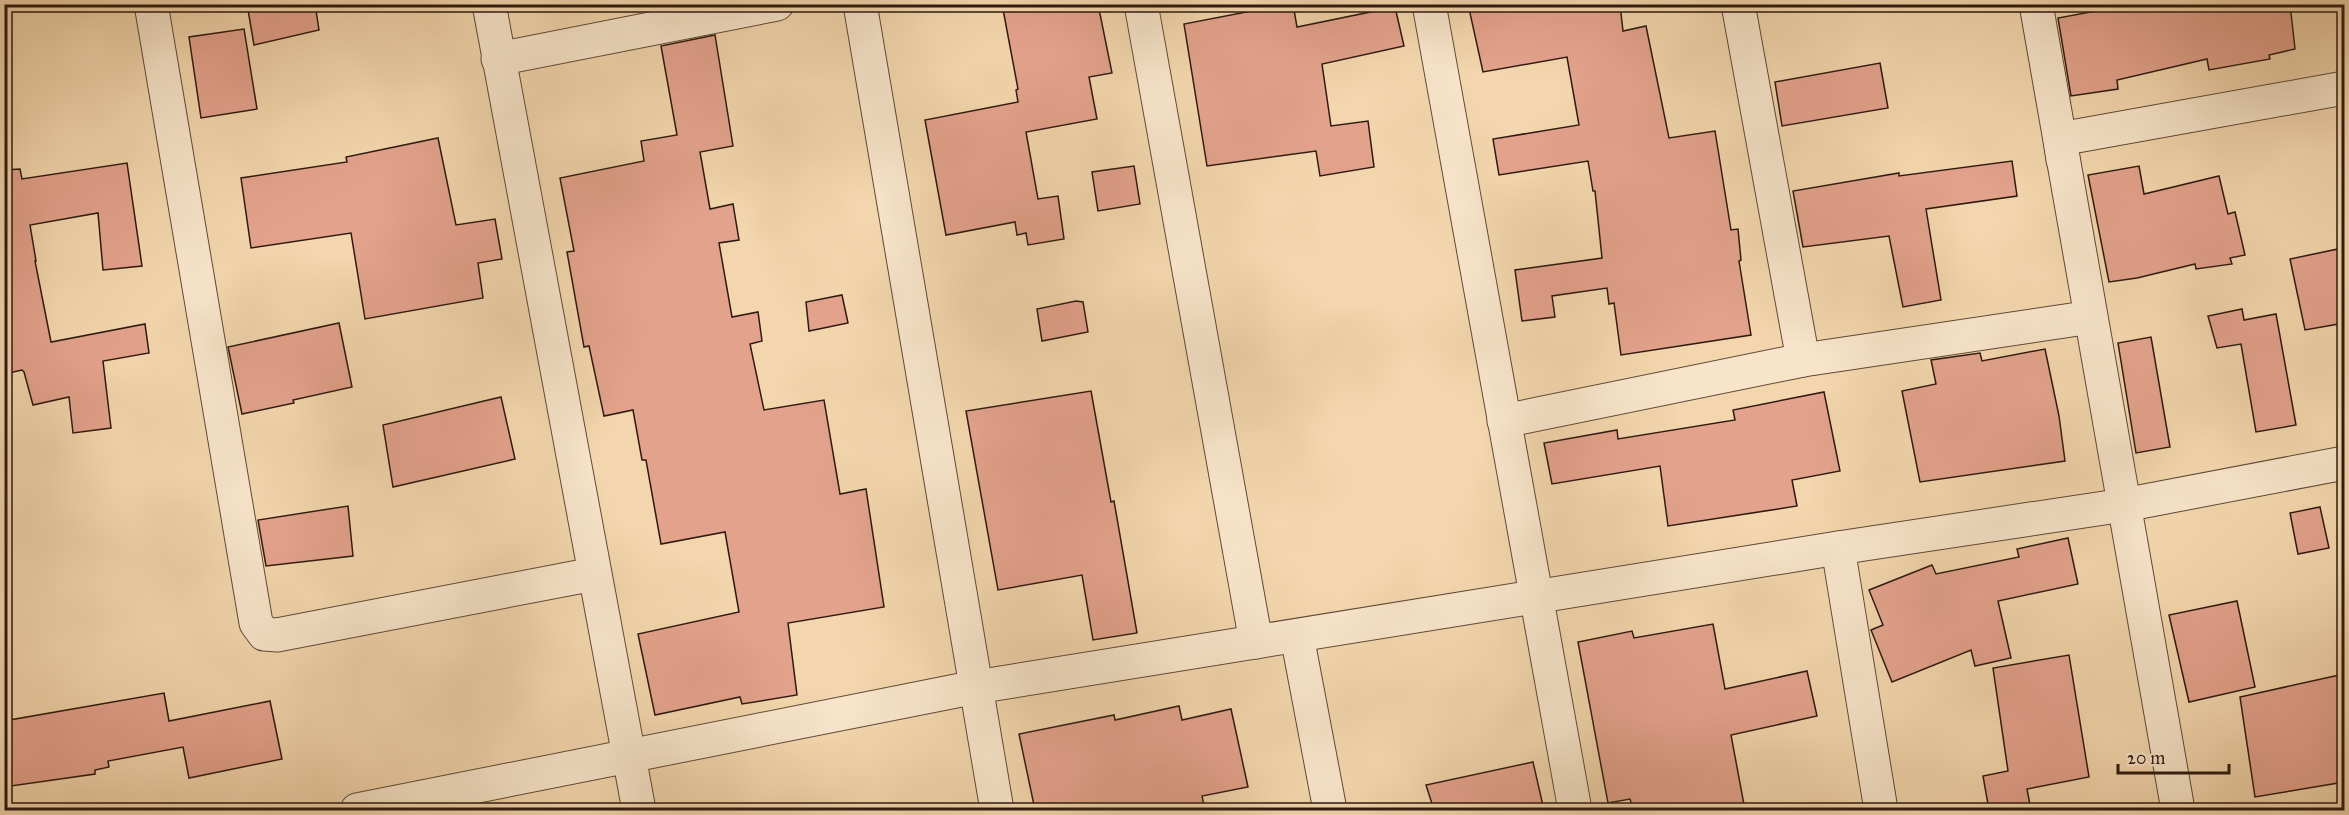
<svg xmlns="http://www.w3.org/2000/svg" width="2349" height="815" viewBox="0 0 2349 815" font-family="'IM FELL Great Primer',serif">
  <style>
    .building { fill: #e3a28c; stroke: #2e1a10; stroke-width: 1.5 }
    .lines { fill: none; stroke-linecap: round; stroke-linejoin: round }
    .minor-casing { stroke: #5f4937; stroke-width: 35 }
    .minor { stroke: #f7e4ca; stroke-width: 33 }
  </style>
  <rect width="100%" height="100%" fill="#f3d6ad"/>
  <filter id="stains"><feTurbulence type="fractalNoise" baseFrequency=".00333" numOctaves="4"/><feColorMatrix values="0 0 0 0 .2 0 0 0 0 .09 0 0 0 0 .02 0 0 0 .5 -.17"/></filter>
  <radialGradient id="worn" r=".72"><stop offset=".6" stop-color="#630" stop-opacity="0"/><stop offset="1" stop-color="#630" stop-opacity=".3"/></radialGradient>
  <g class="building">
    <polygon points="247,4 315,4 319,30 254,45"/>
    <polygon points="1002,4 1098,4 1112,73 1089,77 1097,119 1026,132 1038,199 1058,196 1064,239 1028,245 1026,233 1017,235 1015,222 946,235 925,120 1018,102 1016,90 1018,89"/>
    <polygon points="1287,4 1293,4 1297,27 1395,7 1404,46 1322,64 1331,126 1368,121 1374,167 1320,176 1316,151 1207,166 1184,24"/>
    <polygon points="1468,4 1620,4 1623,31 1646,26 1669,138 1715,131 1731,230 1738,229 1741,260 1739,261 1751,335 1621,355 1614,303 1609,304 1607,288 1552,296 1555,317 1522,321 1515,270 1602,258 1595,191 1593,191 1588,161 1499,175 1493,139 1579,125 1567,57 1483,72"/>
    <polygon points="2111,4 2290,4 2295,49 2269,55 2270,59 2209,70 2207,59 2117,80 2118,89 2071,96 2058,18 2112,8"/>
    <polygon points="244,29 257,109 201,118 189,37"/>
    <polygon points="715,35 733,146 700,152 710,209 733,204 739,240 719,243 732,317 758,312 762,341 750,344 764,410 824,400 840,494 866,489 884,607 788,623 797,695 742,704 740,697 655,715 638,634 739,612 725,532 661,544 646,460 642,460 633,410 604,416 589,346 584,347 567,252 574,251 560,178 644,161 641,141 677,135 661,46"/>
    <polygon points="1880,63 1888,108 1782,126 1775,82"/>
    <polygon points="438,138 456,225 495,219 502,259 478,263 483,298 365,319 351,233 251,248 241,178 347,162 346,157"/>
    <polygon points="2012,161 2017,196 1926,209 1941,300 1903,307 1889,236 1803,247 1793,191 1899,173 1899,176"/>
    <polygon points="127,163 142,266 103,270 98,213 30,225 36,261 35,261 51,342 145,324 149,353 103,361 111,428 73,433 69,397 33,405 24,372 22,370 4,374 4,170 20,169 22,179"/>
    <polygon points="1134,166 1140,204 1098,211 1092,172"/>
    <polygon points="2139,166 2144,194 2219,176 2228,214 2235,212 2245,255 2230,258 2232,264 2196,269 2195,264 2137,278 2109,282 2088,175"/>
    <polygon points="2338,249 2344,282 2344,323 2305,330 2290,259"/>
    <polygon points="842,295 848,323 809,331 806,302"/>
    <polygon points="1076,301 1083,302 1088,332 1042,341 1037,309"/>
    <polygon points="2242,309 2244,320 2276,314 2296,425 2256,432 2241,344 2217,348 2208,316"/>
    <polygon points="339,323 352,387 293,400 294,403 242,414 228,347"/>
    <polygon points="2151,337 2170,447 2136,453 2118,343"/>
    <polygon points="2045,349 2059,416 2065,461 1920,482 1902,391 1936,384 1931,360 1980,353 1982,361"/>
    <polygon points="1091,391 1111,502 1114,501 1137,633 1093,640 1082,575 998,590 966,411"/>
    <polygon points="1824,392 1840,471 1792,480 1797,506 1668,526 1660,466 1552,484 1544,443 1617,430 1618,439 1735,420 1733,410"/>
    <polygon points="501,397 515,459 393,487 383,425"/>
    <polygon points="348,506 353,556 266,566 258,520"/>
    <polygon points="2320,507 2329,548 2298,554 2290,513"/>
    <polygon points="2068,538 2078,584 1998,601 2011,658 1975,666 1971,650 1892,682 1871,630 1883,625 1869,590 1932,565 1936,574 2019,557 2017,549"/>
    <polygon points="2237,601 2255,687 2189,702 2169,615"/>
    <polygon points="1713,624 1725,689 1807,671 1817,716 1731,735 1745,810 1633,810 1630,799 1608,803 1578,642 1632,631 1634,638"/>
    <polygon points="2069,655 2089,777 2027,789 2031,810 1989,810 1983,776 2008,771 1993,668"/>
    <polygon points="2344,674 2344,782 2255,797 2240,697"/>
    <polygon points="164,693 169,721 270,701 282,759 189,778 183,747 108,761 109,767 95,770 95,774 4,787 4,721"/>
    <polygon points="1179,706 1182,720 1231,709 1248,787 1202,796 1205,810 1035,810 1019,734 1114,715 1115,720"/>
    <polygon points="1533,762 1544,810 1434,810 1426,785"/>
  </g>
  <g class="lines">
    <g class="minor-casing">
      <g id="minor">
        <polyline points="151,4 256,623 264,634 277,635 594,574"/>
        <polyline points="489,4 639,810"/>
        <polyline points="860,4 997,810"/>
        <polyline points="1141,4 1256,642"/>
        <polyline points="1429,4 1575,810"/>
        <polyline points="1738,4 1803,360"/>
        <polyline points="2036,4 2178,810"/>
        <polyline points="498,59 777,4"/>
        <polyline points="2063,160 2060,139 2344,88"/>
        <polyline points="1504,421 1803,360 2085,318"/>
        <polyline points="1838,548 1881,810"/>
        <polyline points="1297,636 1330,810"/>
        <polyline points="357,810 976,687 1838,548 2124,505 2344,463"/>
      </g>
    </g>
    <use href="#minor" class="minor"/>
  </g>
  <rect width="2349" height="815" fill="none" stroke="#f3d6ad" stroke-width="24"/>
  <rect x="6" y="6" width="2337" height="803" fill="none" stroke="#2e1a10" stroke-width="3"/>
  <rect x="12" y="12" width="2325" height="791" fill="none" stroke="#2e1a10" stroke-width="1.5"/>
  <path d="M2118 764v9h111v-9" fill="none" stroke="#2e1a10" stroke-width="3"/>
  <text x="2127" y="764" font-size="18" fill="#2e1a10" stroke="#f7e4ca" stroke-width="4.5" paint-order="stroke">20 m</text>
  <rect width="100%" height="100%" filter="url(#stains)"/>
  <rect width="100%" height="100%" fill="url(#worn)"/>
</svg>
